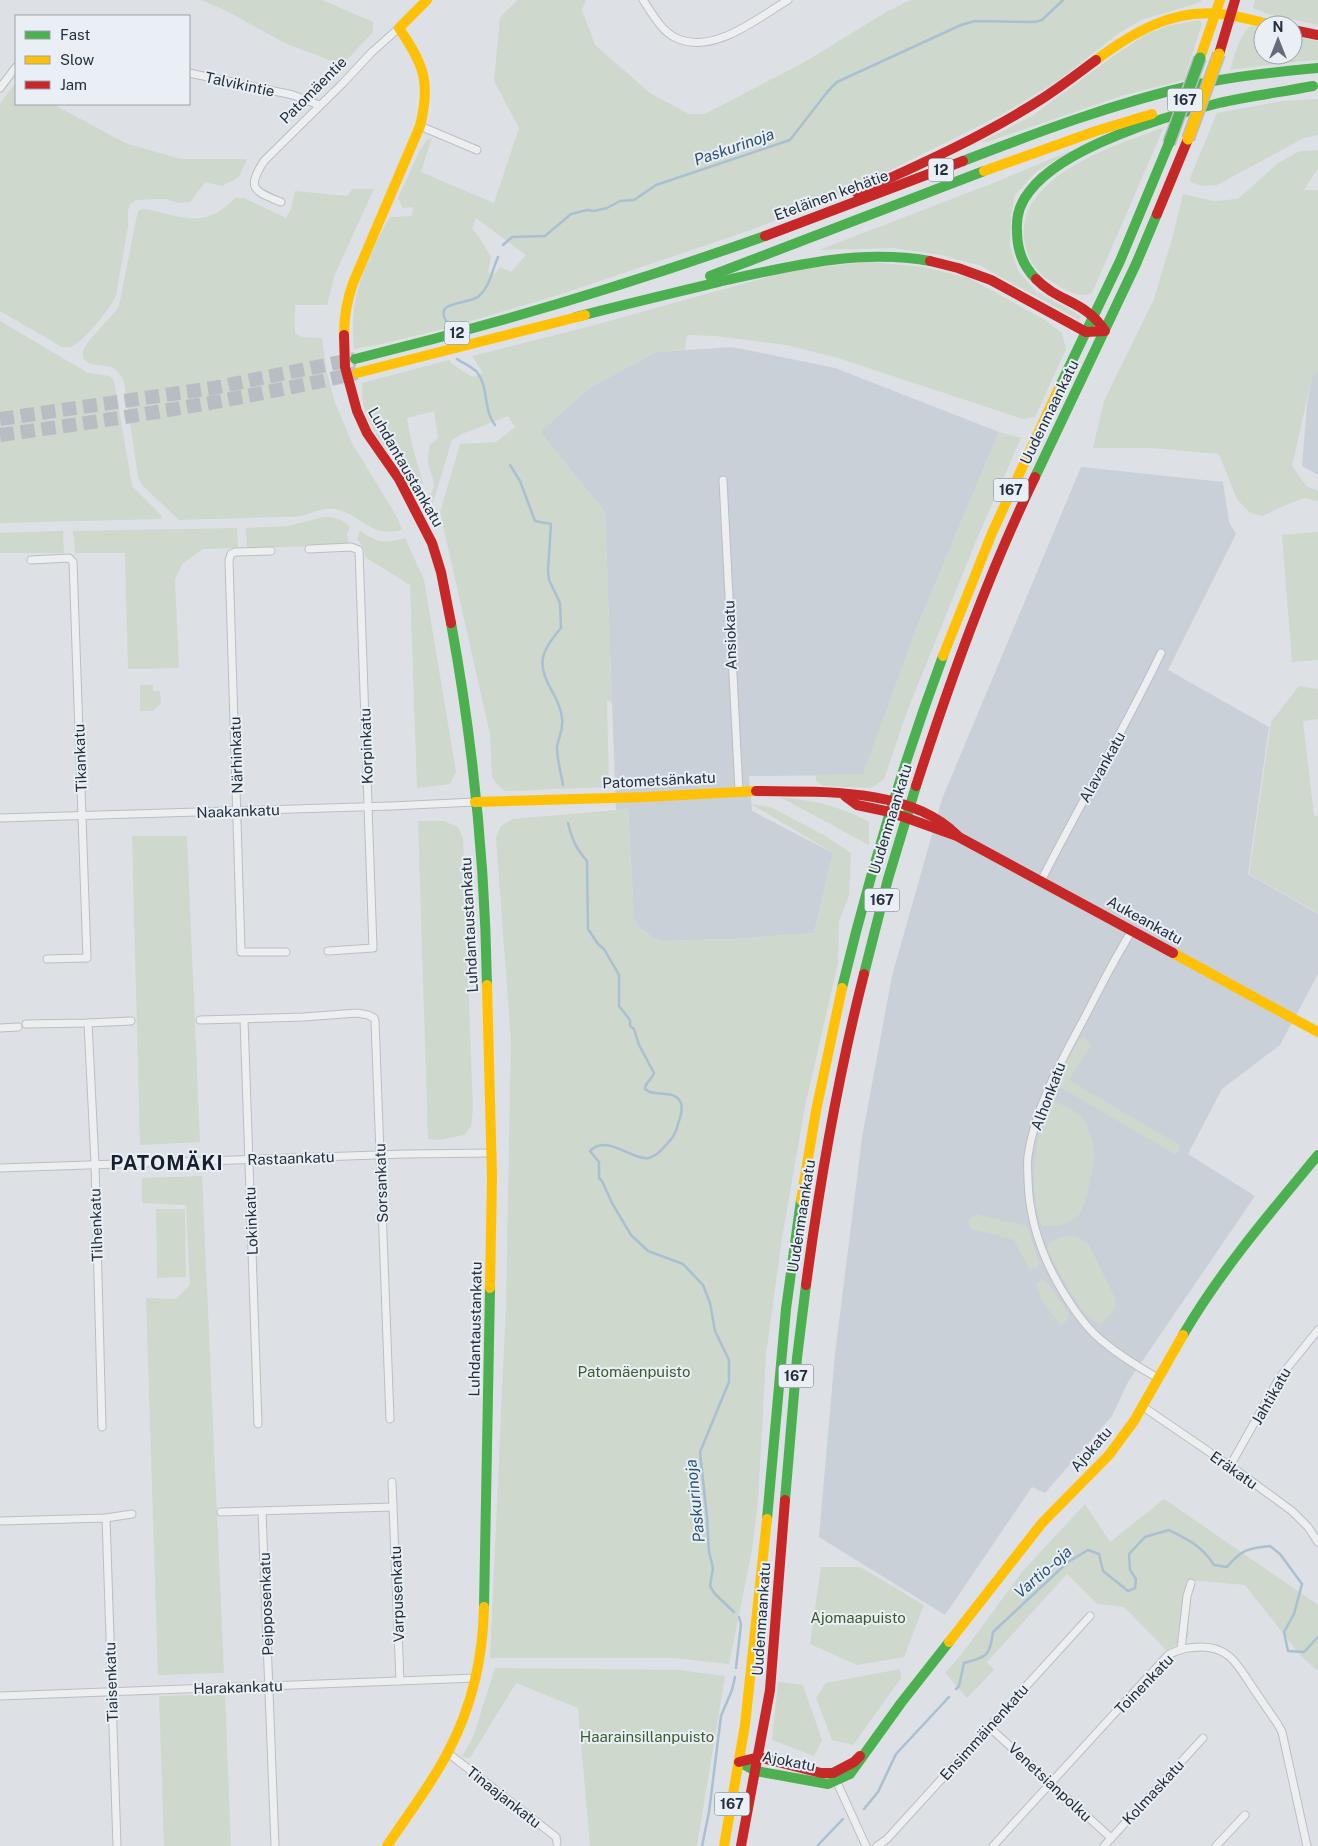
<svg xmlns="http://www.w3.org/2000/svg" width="1318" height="1846" viewBox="0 0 1318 1846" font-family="'Public Sans',sans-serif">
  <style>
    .built { fill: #cad0d8 }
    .green { fill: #ced8cd; fill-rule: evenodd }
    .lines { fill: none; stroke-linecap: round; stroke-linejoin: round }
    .stream { stroke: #a8c0d2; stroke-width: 2.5 }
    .highway-tunnel { stroke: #b8bdc3; stroke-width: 14; stroke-dasharray: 14 7; stroke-linecap: butt }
    .street-casing { stroke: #bbbec2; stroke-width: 9 }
    .street { stroke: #edeef0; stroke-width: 7 }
    .fast { stroke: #4caf50; stroke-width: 10 }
    .slow { stroke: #ffc107; stroke-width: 10 }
    .jam { stroke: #c62828; stroke-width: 10 }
    .fast-bridge-casing { stroke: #b9bdc2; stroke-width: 14; stroke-linecap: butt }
    .slow-bridge-casing { stroke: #b9bdc2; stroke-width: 14; stroke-linecap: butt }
    .fast-bridge { stroke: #4caf50; stroke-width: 11 }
    .slow-bridge { stroke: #ffc107; stroke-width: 11 }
    .labels { text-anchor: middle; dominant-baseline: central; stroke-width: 4; stroke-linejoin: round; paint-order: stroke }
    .shield { fill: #e9eff4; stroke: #5e6974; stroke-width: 1 }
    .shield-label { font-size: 14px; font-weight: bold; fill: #232f3d }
    .street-label { font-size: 15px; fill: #232f3d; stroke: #e9eff4 }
    .park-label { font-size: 15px; fill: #3b5a30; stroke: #e9eff4 }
    .water-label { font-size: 16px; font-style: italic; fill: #2a5274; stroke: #e9eff4 }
    .district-label { font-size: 20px; font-weight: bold; letter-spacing: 1px; fill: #16202e; stroke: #e9eff4 }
  </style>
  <rect width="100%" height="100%" fill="#dde0e4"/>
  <g class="built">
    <polygon points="732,347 835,368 999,432 917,627 863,775 749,776 752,811 833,853 814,933 734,939 663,941 653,938 645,932 638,927 634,918 628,809 616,810 605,512 540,432 589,388 656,352"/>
    <polygon points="1318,370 1318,475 1302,466 1307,404 1312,377"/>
    <polygon points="1081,467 1223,482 1229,522 1236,534 1168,670 1269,727 1248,874 1318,914 1318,974 1280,1045 1222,1089 1188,1154 1255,1196 1128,1382 1112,1416 1045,1493 1032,1487 945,1615 819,1537 835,1354 862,1138 892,976 942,799"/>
  </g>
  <g class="green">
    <polygon points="201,0 322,0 373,22 373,32 342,65 285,43 225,10"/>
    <path d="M518,0H586L582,10L595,45L650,93L689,114H705L803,63L886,12L910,0H1202L1198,3L1141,20L1119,33L1059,80L999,116L846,192L754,229L555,296L443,329L381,344L354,349C350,308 357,285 374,248C379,238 383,227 390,217L412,216L413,207L403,208L398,198L419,152L427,140L432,138L421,172L494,203L519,128L494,81L500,17ZM476,218L526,255L511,272L500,267L494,275L488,272L491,257L479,237L472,229Z"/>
    <polygon points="1255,0 1318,0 1318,25 1265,13 1253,8"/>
    <polygon points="1199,20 1202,23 1184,80 1124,95 987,142 981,142 1032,116 1115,55 1147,34 1168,26"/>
    <path d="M1252,26L1263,29V55H1293V36L1318,41V60L1283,63L1230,70C1234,58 1240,31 1252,26Z"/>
    <path d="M16,82V104H53L125,143L180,159H247L239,177L222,186L205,182L190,202L178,203L165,199L136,200L130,204L128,211V227L116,295C111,308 83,343 70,347C69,347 64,347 62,347L0,311V104Z"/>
    <polygon points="1318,99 1318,135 1304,138 1217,185 1202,186 1191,182 1190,178 1217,113 1283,101"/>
    <path d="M1164,127L1092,293C1080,298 1067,292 1057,285C1052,282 1045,278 1041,274C1020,252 1017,219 1038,195C1068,159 1121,144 1164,127Z"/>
    <polygon points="1318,150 1318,168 1304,190 1318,190 1318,370 1312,377 1292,466 1306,486 1318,491 1318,501 1304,498 1283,506 1263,516 1250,513 1237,499 1219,454 1152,448 1093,448 1104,401 1154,299 1174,232 1183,194 1213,201 1238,199 1278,163 1300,151"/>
    <polygon points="1070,151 1036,172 1015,195 1011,216 1010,246 1018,271 1036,291 1081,316 1079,320 981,266 941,255 893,248 819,250 996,182"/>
    <path d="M353,189H374L335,274L327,305H295V333L302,337L322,338L327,372L334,400L352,443L397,517L402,530C368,538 363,514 334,509C321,507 311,514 300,516C295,517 289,517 284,517L179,520L143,486L138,477L124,381C121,375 117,369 111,367C101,364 82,368 83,352C83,343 112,318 119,306L137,215L139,210L145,209C184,217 205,230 235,198H244L286,218L291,209L295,191L347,196Z"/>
    <path d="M868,262L924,267L969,278L1045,320L1062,333L1066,349L1035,417L1023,419L838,358L786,345L715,336L687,335L685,350L656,352L589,388L540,432L605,512L612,703L607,700L609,787L505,791L496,783L492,776L490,734L440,512L460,444L496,442L515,427L508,416L462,434L452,440L431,509L426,500C443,482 427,476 428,457C428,453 429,449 430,445L438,438L434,411L407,418L412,445L423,483L419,487L396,450L387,451C373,429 360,411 362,383L449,360L452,364L472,377L483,373L472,356L591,326L793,270Z"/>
    <polygon points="0,321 88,373 109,376 114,380 132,486 161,515 162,519 0,523"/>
    <polygon points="999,432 1021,438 976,541 908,709 884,779 871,788 823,786 817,782 815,775 863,774 917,627"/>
    <path d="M324,517C334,517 343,519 350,527L347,534L349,545L247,548L246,528L288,526Z"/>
    <polygon points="237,528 238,548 203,549 183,563 175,579 179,668 128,669 125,553 75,553 73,531"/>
    <polygon points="63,531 64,553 0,553 0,533"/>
    <path d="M360,531C379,543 384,544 405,538L424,580L456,772L450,784L417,788L410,585L365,557L364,548L357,539Z"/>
    <polygon points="1318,532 1318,660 1292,662 1282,535"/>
    <polygon points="140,685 153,685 153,691 160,691 161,703 153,711 140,711"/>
    <polygon points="1299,686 1318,689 1318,719 1303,721 1314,816 1318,816 1318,913 1249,874 1271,722"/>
    <path d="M780,797C814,801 838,805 869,822V845Z"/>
    <path d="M751,804L770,807L822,834L851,853L849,895L839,922L838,963L805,1106L782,1238L766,1355L758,1502L752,1550L729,1664L676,1658H490L506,1304L511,1041L496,838L501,826L513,819L628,809L634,918C640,931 649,937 663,941L734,939L814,933L833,853Z"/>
    <polygon points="418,821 443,821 458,827 463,838 473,1109 471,1126 464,1135 439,1140 428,1139"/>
    <polygon points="132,836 187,836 200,1142 140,1145"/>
    <polygon points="1084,1037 1089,1042 1091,1046 1069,1080 1181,1146 1176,1155 1060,1087 1057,1083 1057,1078 1079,1039"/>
    <path d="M1052,1100C1061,1105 1076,1110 1082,1118C1089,1127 1094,1142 1094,1154C1094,1166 1086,1208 1078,1216C1068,1225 1054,1227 1042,1226C1036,1212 1034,1191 1034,1175C1035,1158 1041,1112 1052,1100Z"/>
    <polygon points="202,1176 224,1673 158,1675 146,1298 176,1299 190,1285 186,1205 142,1203 142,1178"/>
    <polygon points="156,1209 185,1209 186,1277 157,1278"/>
    <polygon points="976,1214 1027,1226 1039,1263 1038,1267 1030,1270 1014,1240 971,1229 968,1221"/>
    <path d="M1066,1235L1077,1237L1088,1243L1115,1298V1309L1101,1324C1080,1319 1057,1267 1047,1248L1049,1242Z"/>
    <polygon points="1043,1280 1048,1283 1068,1313 1068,1320 1060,1325 1042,1301 1036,1285 1038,1282"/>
    <polygon points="1164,1499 1318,1605 1318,1671 1300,1655 1245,1585 1190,1580 1188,1638 1167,1651 1124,1607 1097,1604 1067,1574 987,1662 994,1670 967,1698 945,1673 961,1655 1022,1572 1085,1504 1110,1542"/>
    <polygon points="821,1567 860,1567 924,1605 904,1657 857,1665 810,1644"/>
    <polygon points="495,1668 679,1670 725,1676 697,1846 590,1846 578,1708 516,1683 470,1758 462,1757 473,1737"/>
    <polygon points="900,1669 901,1678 853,1745 832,1740 816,1698 826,1683"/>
    <polygon points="778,1682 803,1685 822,1740 814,1756 772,1740"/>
    <polygon points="225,1694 231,1846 164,1846 159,1696"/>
  </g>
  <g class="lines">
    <g class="stream">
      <polyline points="503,245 512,237 545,236 571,214 587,210 594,211 607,208 620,201 634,200 656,185 790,140 828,91 837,82 961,25 975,21 1035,22 1042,20 1063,0"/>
      <path d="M448,324C431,299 467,306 479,296C491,285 492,270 498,257"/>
      <path d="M457,359C463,363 472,367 477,372C489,387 483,410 495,425"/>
      <path d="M510,465L520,481L535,521L551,524L548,570L549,580L560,603L561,628C540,652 536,665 553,693C557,700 561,709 562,718C564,731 558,737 557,747C557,760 561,773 563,785"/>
      <path d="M568,823C572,839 576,849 587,861L588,929L598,944L604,949L619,975V1006L630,1020V1026L634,1029L639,1045L654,1073C652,1080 645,1082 645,1089C655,1098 673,1089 680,1101C684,1108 680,1118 678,1124C676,1134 672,1139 664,1147C660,1152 655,1156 649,1158C632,1161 607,1133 590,1151L599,1162V1178L602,1181L612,1203L631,1235L648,1251L683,1264L703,1285L710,1303L715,1331L729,1360V1382L700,1452L707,1517L709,1552L713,1568L710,1586L715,1594L734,1612"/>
      <polyline points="736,1668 741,1624 739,1617"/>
      <path d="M956,1689L959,1686L964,1663C986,1657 990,1657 993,1632L1068,1562L1088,1550L1099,1554L1103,1571L1128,1591L1135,1588L1136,1579L1130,1570L1129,1554L1145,1537L1169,1530C1189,1540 1202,1546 1214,1565L1227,1567C1241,1550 1248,1548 1270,1546L1280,1554L1302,1584L1294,1614L1284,1632L1288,1651L1304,1652L1318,1637"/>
      <polyline points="864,1809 878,1792 896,1754 949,1697"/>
      <polyline points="702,1846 709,1812 721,1716 732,1690 735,1677"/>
      <polyline points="817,1846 843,1819"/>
    </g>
    <g class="highway-tunnel">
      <polyline points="0,419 213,388 355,359"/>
      <path d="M0,435C120,419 240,400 357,373"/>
    </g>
    <g class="street-casing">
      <g id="street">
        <path d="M643,0C652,13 661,31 676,38C714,55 756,19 788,0"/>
        <polyline points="189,73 293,95 319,105"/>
        <polyline points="0,88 16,67"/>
        <polyline points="420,126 477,150"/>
        <path d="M281,202C254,191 246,189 264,161L343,83L372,52L399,28"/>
        <polyline points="723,480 739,791"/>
        <polyline points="309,549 351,547 359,550 373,948 328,951"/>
        <polyline points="271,551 235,552 231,554 229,560 241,952 286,952"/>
        <polyline points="31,560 69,558 73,562 87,958 47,959"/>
        <polyline points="0,818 391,806 475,802"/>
        <path d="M1041,881C1080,804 1124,730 1161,653"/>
        <path d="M1132,931C1115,957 1101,986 1087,1013C1063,1058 1035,1106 1028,1156C1027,1164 1028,1172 1028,1179C1029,1226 1046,1268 1072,1306C1080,1318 1090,1331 1101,1340C1119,1355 1138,1367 1158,1378"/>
        <polyline points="244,1019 258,1424"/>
        <polyline points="200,1020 304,1017 357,1013 368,1015 374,1018 375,1021 390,1419"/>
        <polyline points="88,1023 95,1164 102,1427"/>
        <polyline points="26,1024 88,1023 131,1021"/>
        <polyline points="0,1028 18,1027"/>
        <polyline points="0,1168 405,1154 492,1153"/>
        <polyline points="1142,1406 1240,1473 1292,1511 1308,1527 1318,1542"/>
        <polyline points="1230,1466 1280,1377 1318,1330"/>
        <polyline points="392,1482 400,1681"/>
        <polyline points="221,1512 393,1507"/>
        <polyline points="262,1512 275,1846"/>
        <polyline points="106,1518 117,1846"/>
        <polyline points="0,1521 106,1518 132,1514"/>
        <polyline points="1181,1649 1187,1596 1191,1583"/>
        <polyline points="0,1696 476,1678"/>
        <polyline points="989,1727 1111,1838"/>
        <polyline points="448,1753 556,1837 557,1843"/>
        <polyline points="835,1778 866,1846"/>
        <polyline points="877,1846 887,1839 1090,1616"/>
        <path d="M993,1846L1168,1655C1180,1649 1188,1647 1201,1647C1229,1647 1237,1664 1251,1685C1259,1697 1268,1710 1277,1723L1282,1732L1307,1846"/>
        <polyline points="1104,1846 1203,1738"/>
        <polyline points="1216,1846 1245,1815"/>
      </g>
    </g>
    <use href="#street" class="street"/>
    <g class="fast">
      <path d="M963,161C1038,132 1115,103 1194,85C1235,76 1276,72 1318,68"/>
      <polyline points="710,276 984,171"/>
      <path d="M1036,279C1023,266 1017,249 1017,231C1016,216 1020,203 1029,192C1062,147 1166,116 1219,103C1250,96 1282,92 1313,86"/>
      <path d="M576,317C626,304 677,292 727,280C794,265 861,249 930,261"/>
      <path d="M355,359C494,325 630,284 765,236"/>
      <polyline points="1059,388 1120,261 1169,143"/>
      <polyline points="1035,477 1136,264 1157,214"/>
      <path d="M451,623C473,742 485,864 487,985"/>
      <polyline points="864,974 888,879 916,786"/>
      <path d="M842,988C869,875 903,764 943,656"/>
      <path d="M1183,1335C1221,1270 1270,1213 1318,1155"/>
      <polyline points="785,1500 797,1358 806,1285"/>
      <polyline points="767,1519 786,1309 801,1200"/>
      <polyline points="484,1607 490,1288"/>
      <polyline points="739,1762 756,1771 828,1784 850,1774 901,1703 949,1642"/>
    </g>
    <g class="slow">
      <polyline points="1200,58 1220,0"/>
      <path d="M1096,60C1132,33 1172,9 1219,14C1237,15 1255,21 1272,25"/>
      <polyline points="984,171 1096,131 1152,114"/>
      <path d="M344,335C344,317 347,300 353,283L420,126C431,82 424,65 399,28L427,0"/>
      <polyline points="357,373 585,315"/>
      <polyline points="943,656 992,533 1059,388"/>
      <polyline points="475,802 645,797 756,791"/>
      <polyline points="1173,953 1318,1032"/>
      <polyline points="487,985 492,1177 490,1288"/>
      <polyline points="801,1200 816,1111 842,988"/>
      <polyline points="949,1642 1042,1523 1109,1455 1134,1421 1183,1335"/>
      <path d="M387,1846C408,1814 432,1784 449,1750C472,1706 483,1656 484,1607"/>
      <polyline points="724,1846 745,1725 767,1519"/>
    </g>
    <g class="jam">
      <polyline points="1293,30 1318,35"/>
      <polyline points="1219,54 1235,0"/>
      <path d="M857,193C919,165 982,137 1040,100C1059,88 1077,74 1096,60"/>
      <polyline points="1157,214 1188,139"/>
      <polyline points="765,236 963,161"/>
      <path d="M930,261L958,268L991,280L1086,332L1105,331C1086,301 1058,302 1036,279"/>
      <polyline points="344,335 345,367 357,411 367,433 399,479 432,543 441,572 451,623"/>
      <path d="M916,786C950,681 987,577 1035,477"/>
      <path d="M756,791C820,792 909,787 957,835"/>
      <polyline points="845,796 857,805 890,812 957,836 1173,953"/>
      <path d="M806,1285C820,1180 838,1076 864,974"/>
      <polyline points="739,1762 759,1757 821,1773 833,1773 854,1762 860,1756"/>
      <polyline points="741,1846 770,1690 785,1500"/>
    </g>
    <g class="fast-bridge-casing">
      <polyline id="fast-bridge" points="1169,143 1200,58"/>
    </g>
    <g class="slow-bridge-casing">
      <polyline id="slow-bridge" points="1188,139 1219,54"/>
    </g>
    <use href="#fast-bridge" class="fast-bridge"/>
    <use href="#slow-bridge" class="slow-bridge"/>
  </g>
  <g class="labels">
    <g class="shield">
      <rect x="1167.5" y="88.5" width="35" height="23" rx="4"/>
      <rect x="928.5" y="158.5" width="25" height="23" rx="4"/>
      <rect x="444.5" y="321.5" width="25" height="23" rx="4"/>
      <rect x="993.5" y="478.5" width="35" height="23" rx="4"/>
      <rect x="864.5" y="888.5" width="35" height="23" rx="4"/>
      <rect x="778.5" y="1364.5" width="35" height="23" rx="4"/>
      <rect x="714.5" y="1792.5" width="35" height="23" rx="4"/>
    </g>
    <g class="shield-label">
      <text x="1185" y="100">167</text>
      <text x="941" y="170">12</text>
      <text x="457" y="333">12</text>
      <text x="1011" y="490">167</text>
      <text x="882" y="900">167</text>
      <text x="796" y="1376">167</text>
      <text x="732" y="1804">167</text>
    </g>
    <g class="street-label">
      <text transform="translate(240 84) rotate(12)">Talvikintie</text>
      <text transform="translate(313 90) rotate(-45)">Patomäentie</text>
      <text transform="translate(831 195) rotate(-20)">Eteläinen kehätie</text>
      <text transform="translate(1049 412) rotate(-64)">Uudenmaankatu</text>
      <text transform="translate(406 467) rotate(60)">Luhdantaustankatu</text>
      <text transform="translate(730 635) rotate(-92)">Ansiokatu</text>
      <text transform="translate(366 746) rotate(-92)">Korpinkatu</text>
      <text transform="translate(236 755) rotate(-92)">Närhinkatu</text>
      <text transform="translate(80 758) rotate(-92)">Tikankatu</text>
      <text transform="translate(1102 767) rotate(-61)">Alavankatu</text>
      <text transform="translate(659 780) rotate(-3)">Patometsänkatu</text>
      <text transform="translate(238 811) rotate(-2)">Naakankatu</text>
      <text transform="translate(890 819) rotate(-73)">Uudenmaankatu</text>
      <text transform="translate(1145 920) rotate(29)">Aukeankatu</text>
      <text transform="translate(469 925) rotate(-93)">Luhdantaustankatu</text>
      <text transform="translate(1048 1096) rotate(-69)">Alhonkatu</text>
      <text transform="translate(291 1158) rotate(-2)">Rastaankatu</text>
      <text transform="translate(381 1183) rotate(-92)">Sorsankatu</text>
      <text transform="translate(801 1216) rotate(-81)">Uudenmaankatu</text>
      <text transform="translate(251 1221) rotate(-92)">Lokinkatu</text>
      <text transform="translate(96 1225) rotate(-92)">Tilhenkatu</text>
      <text transform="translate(475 1329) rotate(-89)">Luhdantaustankatu</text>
      <text transform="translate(1271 1396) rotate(-60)">Jahtikatu</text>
      <text transform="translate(1091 1449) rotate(-49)">Ajokatu</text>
      <text transform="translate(1234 1470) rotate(35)">Eräkatu</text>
      <text transform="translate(397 1594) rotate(-92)">Varpusenkatu</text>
      <text transform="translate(266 1604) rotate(-92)">Peipposenkatu</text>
      <text transform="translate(761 1619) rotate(-86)">Uudenmaankatu</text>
      <text transform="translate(111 1682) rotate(-92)">Tiaisenkatu</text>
      <text transform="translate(1144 1684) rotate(-46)">Toinenkatu</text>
      <text transform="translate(238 1687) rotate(-2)">Harakankatu</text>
      <text transform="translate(984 1732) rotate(-48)">Ensimmäinenkatu</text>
      <text transform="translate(789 1761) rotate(11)">Ajokatu</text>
      <text transform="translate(1050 1782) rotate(43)">Venetsianpolku</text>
      <text transform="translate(1153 1792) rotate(-47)">Kolmaskatu</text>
      <text transform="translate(504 1797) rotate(38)">Tinaajankatu</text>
    </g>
    <g class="park-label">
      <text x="634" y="1371">Patomäenpuisto</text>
      <text x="858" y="1617">Ajomaapuisto</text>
      <text x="647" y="1736">Haarainsillanpuisto</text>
    </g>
    <g class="water-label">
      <text transform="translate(734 147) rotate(-19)">Paskurinoja</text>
      <text transform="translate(695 1501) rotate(-96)">Paskurinoja</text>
      <text transform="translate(1043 1572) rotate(-41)">Vartio-oja</text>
    </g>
    <g class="district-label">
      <text x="167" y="1163">PATOMÄKI</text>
    </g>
  </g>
  <rect x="15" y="15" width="175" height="90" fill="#e9eff4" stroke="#9aa2ab"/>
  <rect x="25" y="31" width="25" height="8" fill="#4caf50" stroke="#9aa2ab"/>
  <text x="60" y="40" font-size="15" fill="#232f3d">Fast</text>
  <rect x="25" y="56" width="25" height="8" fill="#ffc107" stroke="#9aa2ab"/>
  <text x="60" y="65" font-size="15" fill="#232f3d">Slow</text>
  <rect x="25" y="81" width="25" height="8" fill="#c62828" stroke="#9aa2ab"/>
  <text x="60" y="90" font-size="15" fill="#232f3d">Jam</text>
  <g transform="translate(1278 40)"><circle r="24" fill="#e9eff4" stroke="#9aa2ab"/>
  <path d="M0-4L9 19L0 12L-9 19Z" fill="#646d77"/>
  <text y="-8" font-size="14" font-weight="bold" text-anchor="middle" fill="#232f3d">N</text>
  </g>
</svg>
